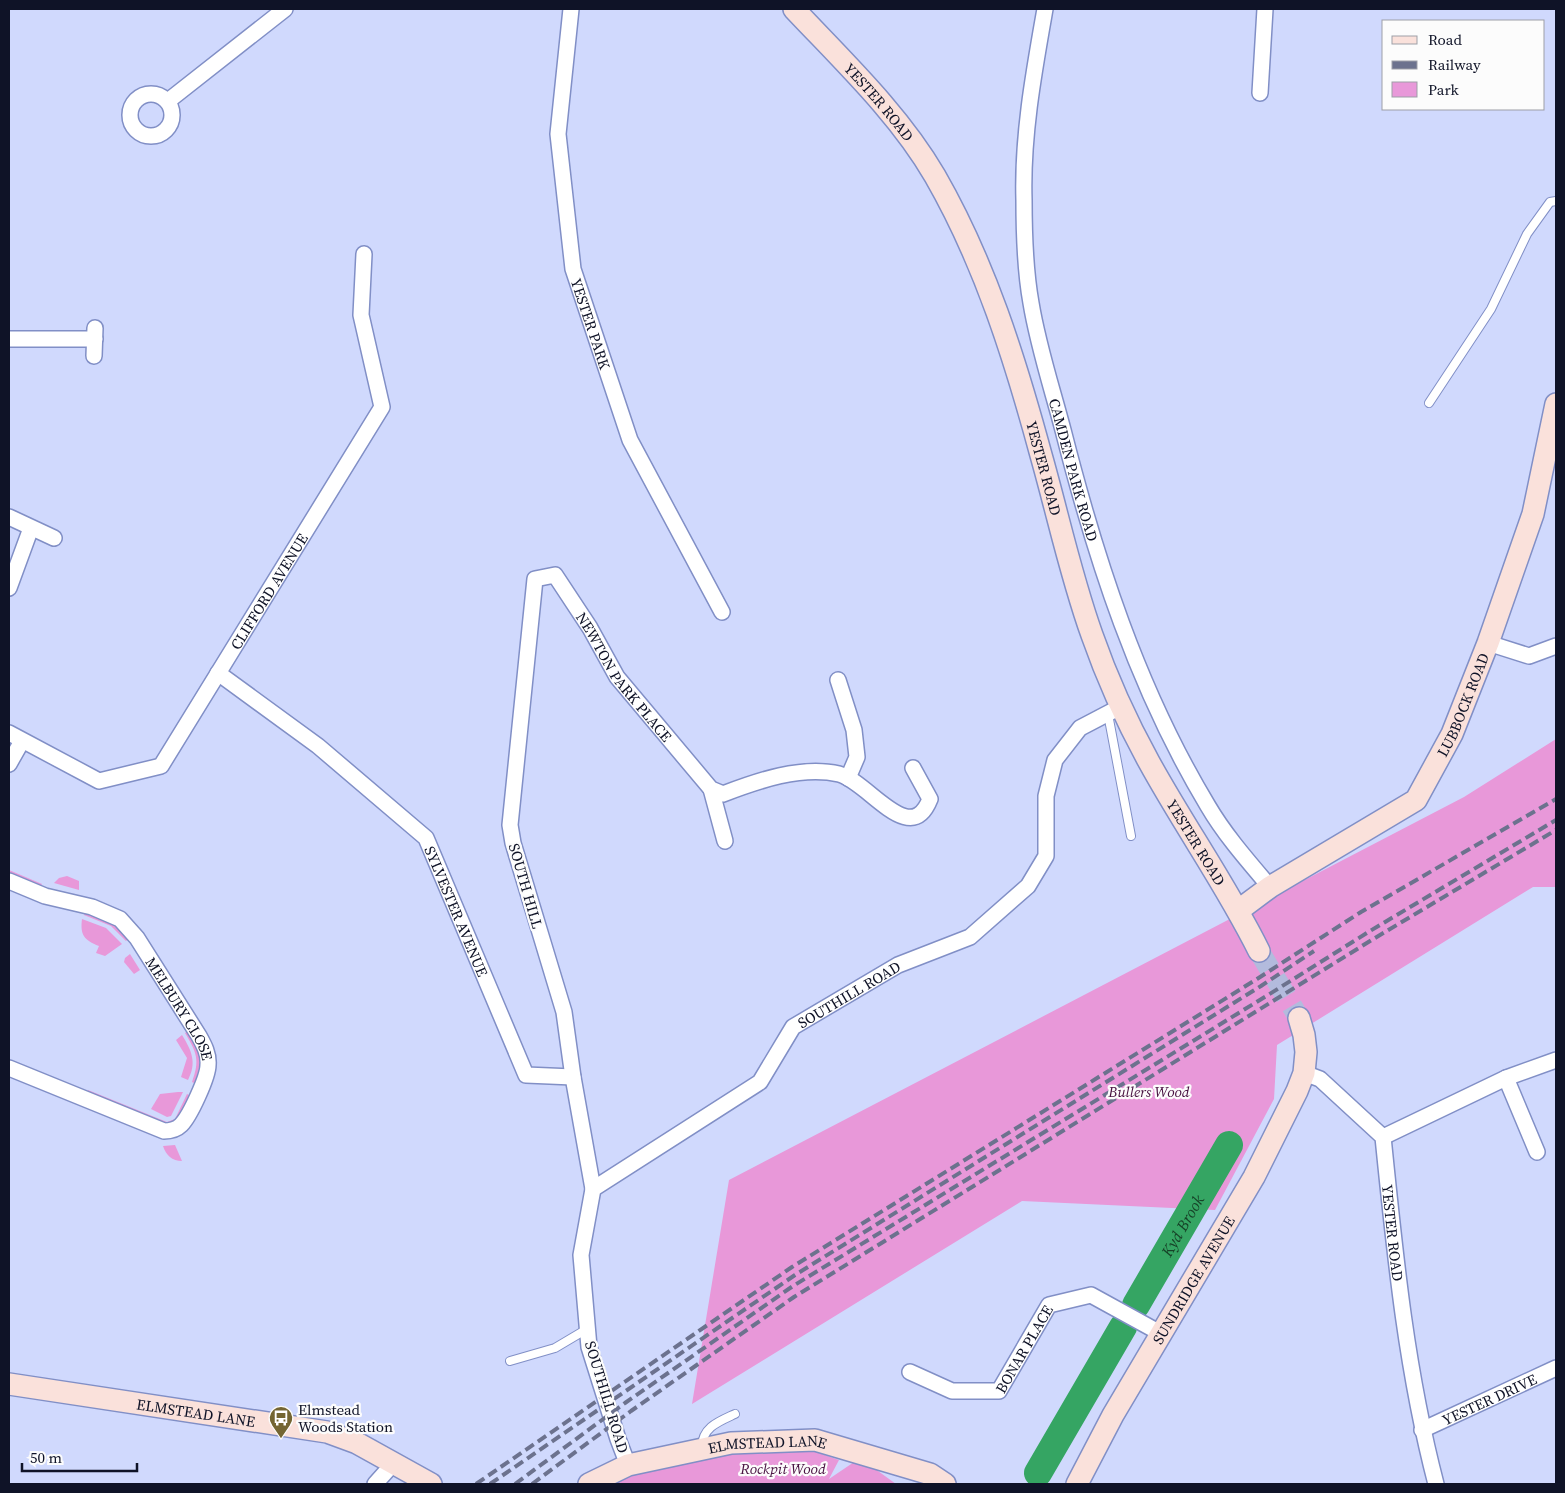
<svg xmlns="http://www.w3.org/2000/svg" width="1565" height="1493" viewBox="0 0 1565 1493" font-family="'Source Serif 4',serif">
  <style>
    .green { fill: #e898d9 }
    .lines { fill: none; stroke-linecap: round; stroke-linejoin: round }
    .river { stroke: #35a563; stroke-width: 28 }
    .secondary-tunnel { stroke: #b3bbdd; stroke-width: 21; stroke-dasharray: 21 11; stroke-linecap: butt }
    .lane-casing { stroke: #818fc6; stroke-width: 10 }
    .street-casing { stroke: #818fc6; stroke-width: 18 }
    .secondary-casing { stroke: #818fc6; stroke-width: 24 }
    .lane { stroke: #fff; stroke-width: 8 }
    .street { stroke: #fff; stroke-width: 15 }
    .secondary { stroke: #fae1db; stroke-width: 21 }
    .rail { stroke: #6c728e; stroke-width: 4; stroke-dasharray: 10 5; stroke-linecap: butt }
    .labels { text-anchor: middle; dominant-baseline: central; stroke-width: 4.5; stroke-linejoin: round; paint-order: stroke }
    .street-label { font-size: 15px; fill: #0f1327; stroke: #fcfcfc }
    .park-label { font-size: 15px; font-style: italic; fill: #481241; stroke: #fcfcfc }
    .poi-label { font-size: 15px; fill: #0f1327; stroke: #fcfcfc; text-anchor: start }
    .water-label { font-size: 16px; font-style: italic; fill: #174328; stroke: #fcfcfc }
  </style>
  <rect width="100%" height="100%" fill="#d0d9fd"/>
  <g class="green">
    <polygon points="1556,739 1556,887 1533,887 1277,1045 1274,1099 1215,1210 1022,1201 692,1404 729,1180 1464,797"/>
    <polygon points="9,870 42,884 41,886 9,874"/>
    <polygon points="67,876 79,881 79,890 54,883 59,878"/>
    <polygon points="85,912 111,922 128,939 126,941 111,926 84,915"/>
    <path d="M82,919L106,928L122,944L105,956L96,953L99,946C84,940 80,935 82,919Z"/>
    <polygon points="130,954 140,970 134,974 124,962 125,958"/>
    <path d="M188,1031C199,1050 204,1062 194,1083L192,1082C200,1060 197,1053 185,1033Z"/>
    <path d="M182,1035C192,1051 197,1063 188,1080L181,1077L187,1058L176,1040Z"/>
    <polygon points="88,1090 167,1122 175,1119 187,1094 189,1095 177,1121 167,1125 87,1093"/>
    <polygon points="178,1092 183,1092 171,1116 167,1117 151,1109 160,1094"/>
    <path d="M175,1145L182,1161C172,1161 166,1155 163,1146Z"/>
    <polygon points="813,1451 839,1460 829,1479 860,1458 896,1484 608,1484 631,1472 735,1453"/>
  </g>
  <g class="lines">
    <g class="river">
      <path id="s1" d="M1136,1305L1229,1145"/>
      <polyline points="1038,1473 1123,1327"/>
    </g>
    <polyline class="secondary-tunnel" points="1259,951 1299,1018"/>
    <g class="lane-casing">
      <g id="lane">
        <polyline points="1429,403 1491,309 1527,234 1550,202 1556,201"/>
        <polyline points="1108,714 1131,836"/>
        <polyline points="510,1361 555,1348 587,1329"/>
        <path d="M702,1447C702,1427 720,1421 735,1414"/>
      </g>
    </g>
    <g class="street-casing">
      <g id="street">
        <path id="s2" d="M571,9L558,134L573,269L630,440L722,612"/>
        <path id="s3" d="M1045,9C1034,71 1022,136 1024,200C1024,233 1025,270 1031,303C1038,346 1052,388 1063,430C1096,560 1138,690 1208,806C1225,835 1248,861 1270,887"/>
        <polyline points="1260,93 1265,9"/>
        <circle cx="151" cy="115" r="21"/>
        <polyline points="168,101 285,9"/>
        <polyline points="9,339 95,339"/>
        <polyline points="94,356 95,328"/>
        <polyline points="9,517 54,538"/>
        <polyline points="9,588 31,528"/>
        <polyline points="1488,643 1529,656 1556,646"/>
        <path id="s4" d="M218,673L318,746L426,838L526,1075L573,1077"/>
        <polyline points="838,680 854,730 857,757 848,778"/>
        <path id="s5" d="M9,733L99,781L161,766L382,407L361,315L364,254"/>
        <polyline points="9,764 22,741"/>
        <polyline points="711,789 725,841"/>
        <path id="s6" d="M9,881L45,896L92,907L120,919L137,938L199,1036C204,1045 209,1054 208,1065C208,1077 190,1116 181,1125C176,1130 171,1131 164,1131L9,1068"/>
        <path id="s7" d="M1304,1073L1320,1079L1383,1137C1395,1255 1406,1369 1436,1484"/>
        <polyline points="1506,1078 1537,1152"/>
        <polyline points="1383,1137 1506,1078 1556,1060"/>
        <path id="s8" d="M593,1189L573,1077L564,1012L513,843L510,825L535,579L555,575L590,628L617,677L711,789L723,794C757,781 802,765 839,774C869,782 910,849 930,799L913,768"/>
        <path id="s9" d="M910,1372L952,1391H999L1049,1305L1091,1295L1162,1334"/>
        <path id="s10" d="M1422,1430L1556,1368"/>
        <path id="s11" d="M628,1465L618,1439L589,1347L581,1255L593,1189L760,1082L793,1027L898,965L970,937L1028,886L1046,856V796L1055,760L1080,728L1122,706"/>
        <polyline points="375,1484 392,1465"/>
      </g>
    </g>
    <g class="secondary-casing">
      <g id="secondary">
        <path id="s12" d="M794,9C843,61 899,114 935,176C985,263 1015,359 1041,455C1058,515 1071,577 1092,635C1107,678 1127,722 1149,762C1184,826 1227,886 1259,951"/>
        <path id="s13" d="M1239,910L1270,887L1416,800L1452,734L1488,643L1533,514L1556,404"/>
        <path id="s14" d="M9,1384L327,1432L357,1443L431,1484"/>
        <path id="s15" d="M589,1484L628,1465L731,1443L815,1440L930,1474L945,1484"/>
        <path id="s16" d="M1077,1484L1113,1415L1254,1177L1297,1091L1304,1073L1306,1052L1304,1035L1299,1018"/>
      </g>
    </g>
    <use href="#lane" class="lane"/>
    <use href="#street" class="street"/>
    <use href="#secondary" class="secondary"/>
    <g class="rail">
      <polyline points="476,1484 792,1267 1257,979 1361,912 1556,799"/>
      <polyline points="490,1484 795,1275 1261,986 1314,951"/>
      <polyline points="515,1484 625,1403 793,1286 1268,995 1370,931 1556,820"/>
      <polyline points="532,1484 631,1411 794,1297 1375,938 1556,830"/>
    </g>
  </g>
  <defs>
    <g id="bus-pin" transform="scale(1.25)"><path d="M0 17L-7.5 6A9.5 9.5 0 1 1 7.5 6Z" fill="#746532" stroke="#fcfcfc"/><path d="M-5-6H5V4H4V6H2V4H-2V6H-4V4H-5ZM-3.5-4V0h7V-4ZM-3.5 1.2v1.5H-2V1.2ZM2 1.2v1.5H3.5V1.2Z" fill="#fff"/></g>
  </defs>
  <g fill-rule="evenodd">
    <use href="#bus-pin" x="281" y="1418"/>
  </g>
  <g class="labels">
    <g class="street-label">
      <text stroke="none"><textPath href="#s12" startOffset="126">YESTER ROAD</textPath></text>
      <text stroke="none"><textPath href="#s2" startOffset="319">YESTER PARK</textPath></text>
      <text stroke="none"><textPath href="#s12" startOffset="532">YESTER ROAD</textPath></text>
      <text stroke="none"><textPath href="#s3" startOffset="468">CAMDEN PARK ROAD</textPath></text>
      <text stroke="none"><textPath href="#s5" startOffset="371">CLIFFORD AVENUE</textPath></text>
      <text stroke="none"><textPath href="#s8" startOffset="765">NEWTON PARK PLACE</textPath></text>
      <text stroke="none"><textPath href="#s13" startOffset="315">LUBBOCK ROAD</textPath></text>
      <text stroke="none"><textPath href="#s12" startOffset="938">YESTER ROAD</textPath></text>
      <text transform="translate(526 886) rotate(74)">SOUTH HILL</text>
      <text stroke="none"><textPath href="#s4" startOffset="345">SYLVESTER AVENUE</textPath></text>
      <text stroke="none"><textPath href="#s11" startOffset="611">SOUTHILL ROAD</textPath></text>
      <text stroke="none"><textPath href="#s6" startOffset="226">MELBURY CLOSE</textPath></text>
      <text stroke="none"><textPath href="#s7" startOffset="199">YESTER ROAD</textPath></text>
      <text stroke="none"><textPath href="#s16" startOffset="235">SUNDRIDGE AVENUE</textPath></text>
      <text stroke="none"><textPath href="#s9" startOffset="142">BONAR PLACE</textPath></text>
      <text transform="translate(607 1397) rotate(73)">SOUTHILL ROAD</text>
      <text stroke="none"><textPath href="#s10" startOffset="74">YESTER DRIVE</textPath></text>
      <text stroke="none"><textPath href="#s14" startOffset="189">ELMSTEAD LANE</textPath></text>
      <text stroke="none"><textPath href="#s15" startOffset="185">ELMSTEAD LANE</textPath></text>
    </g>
    <g class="park-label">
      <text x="1149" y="1091">Bullers Wood</text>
      <text x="783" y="1468">Rockpit Wood</text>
    </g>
    <g class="poi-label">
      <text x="298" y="1409">Elmstead<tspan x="298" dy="17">Woods Station</tspan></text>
    </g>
    <g class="water-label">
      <text stroke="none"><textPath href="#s1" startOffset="92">Kyd Brook</textPath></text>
    </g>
  </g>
  <rect width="1565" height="1493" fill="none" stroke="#0f1327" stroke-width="20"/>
  <rect x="1382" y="20" width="162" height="90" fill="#fcfcfc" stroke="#9d9fa7"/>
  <rect x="1392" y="36" width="25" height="8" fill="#fae1db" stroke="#9d9fa7"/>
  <text x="1428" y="45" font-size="15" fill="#0f1327">Road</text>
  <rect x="1392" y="61" width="25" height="8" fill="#6c728e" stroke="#9d9fa7"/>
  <text x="1428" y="70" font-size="15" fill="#0f1327">Railway</text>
  <rect x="1392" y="82" width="25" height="15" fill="#e898d9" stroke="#9d9fa7"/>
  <text x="1428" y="95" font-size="15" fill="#0f1327">Park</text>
  <path d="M22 1463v8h115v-8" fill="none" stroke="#0f1327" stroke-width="2.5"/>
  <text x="30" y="1463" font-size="15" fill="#0f1327" stroke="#fcfcfc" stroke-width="4" paint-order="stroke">50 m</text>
</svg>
